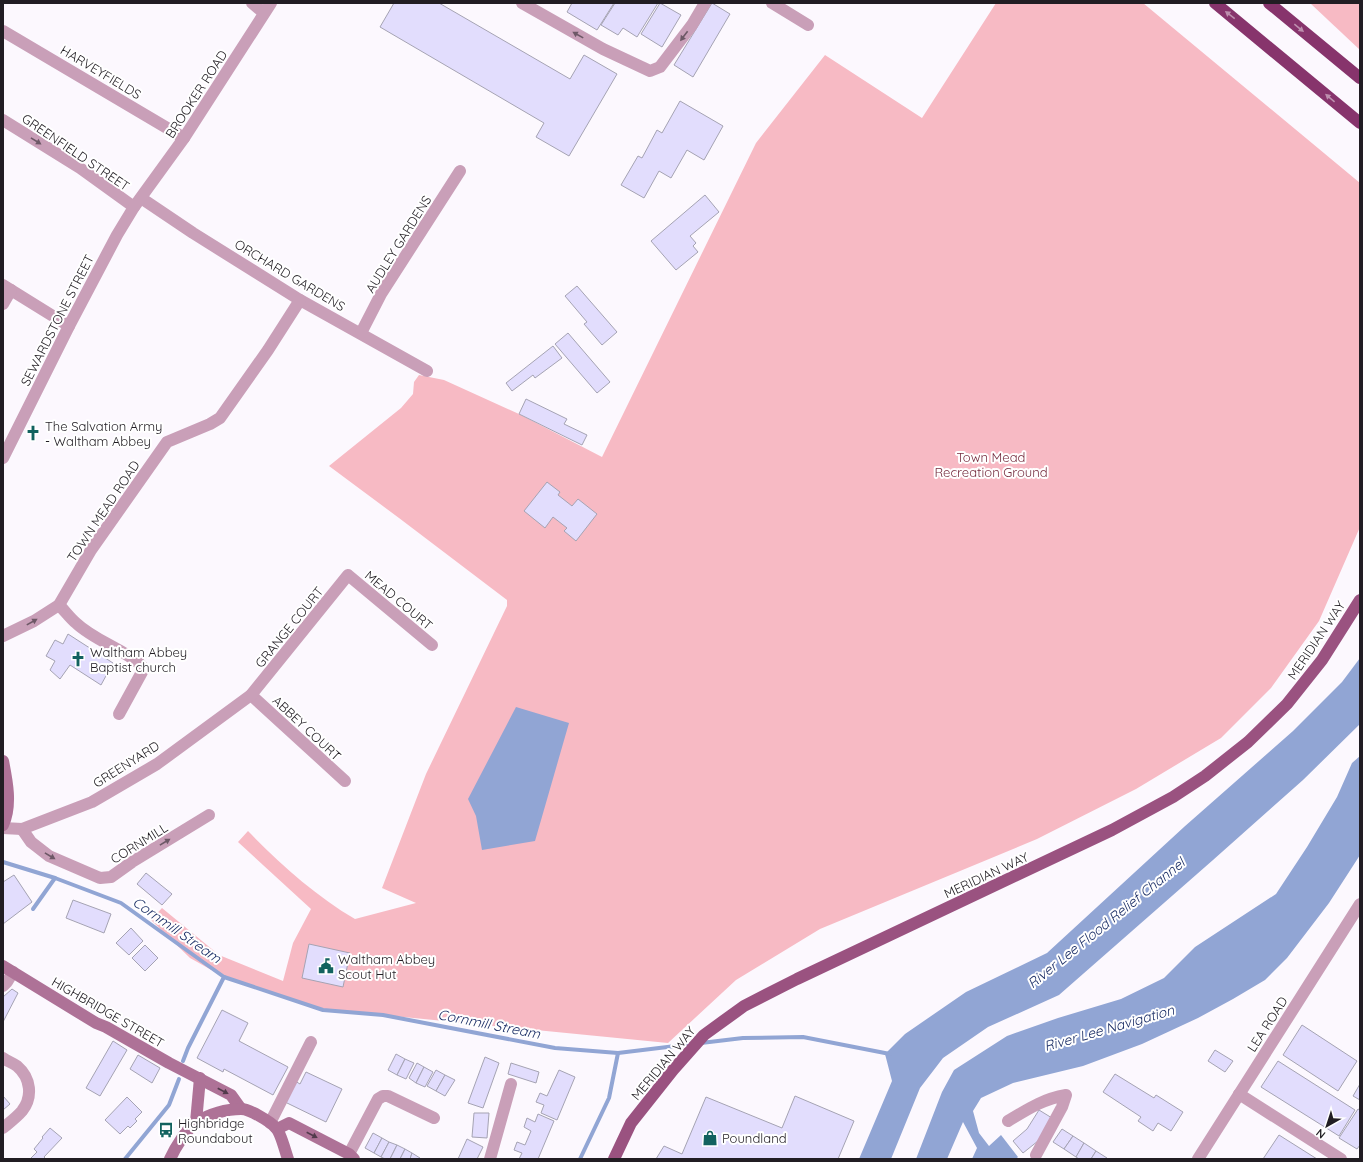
<svg xmlns="http://www.w3.org/2000/svg" width="1363" height="1162" viewBox="0 0 1363 1162" font-family="Quicksand,sans-serif">
  <style>
    .green { fill: #f7bac4 }
    .water { fill: #91a5d4 }
    .lines { fill: none; stroke-linecap: round; stroke-linejoin: round }
    .stream { stroke: #91a5d4; stroke-width: 4 }
    .building { fill: #e2ddfd; stroke: #a5a3b3 }
    .street { stroke: #c99fb8; stroke-width: 12 }
    .secondary { stroke: #ae7297; stroke-width: 12 }
    .primary { stroke: #9a5280; stroke-width: 12 }
    .highway { stroke: #87346c; stroke-width: 12 }
    .oneway { fill: #bd8fae }
    .oneway2 { fill: #6d5866 }
    .oneway3 { fill: #523b4c }
    .labels { text-anchor: middle; dominant-baseline: central; stroke-width: 4; stroke-linejoin: round; paint-order: stroke }
    .street-label { font-size: 13px; fill: #211d23; stroke: #fff }
    .poi-label { font-size: 13px; fill: #211d23; stroke: #fff; text-anchor: start }
    .park-label { font-size: 13px; fill: #762e40; stroke: #fff }
    .water-label { font-size: 14px; font-style: italic; fill: #1b2e66; stroke: #fff }
  </style>
  <rect width="100%" height="100%" fill="#fcf8fe"/>
  <g class="green">
    <path d="M996,3H1143L1360,183V527L1319,621L1271,688L1221,738L1136,789L1037,839L820,929L736,980L668,1043L383,1015L323,1010L224,977L190,958L151,920L162,908L219,955L283,981L293,943L311,909L238,842L248,831C280,864 316,896 355,919L416,903L382,888L426,774L507,606V600L399,518L329,466L401,408L413,394L414,382L419,375L444,380L519,414L602,457L756,143L825,55L922,118Z"/>
    <polygon points="1310,3 1360,3 1360,50"/>
  </g>
  <g class="water">
    <polygon points="1360,658 1360,724 1303,780 1213,860 1059,995 988,1027 943,1058 920,1088 891,1159 859,1159 892,1081 885,1054 905,1034 966,992 1047,953 1184,827 1293,731 1342,682"/>
    <polygon points="516,707 569,723 535,841 482,850 476,816 468,799"/>
    <polygon points="1360,756 1360,855 1329,903 1287,958 1265,980 1233,999 1198,1018 1142,1044 1083,1066 1013,1083 981,1098 973,1111 979,1133 989,1146 1001,1135 1018,1157 1016,1159 972,1159 977,1148 963,1122 947,1159 916,1159 942,1092 954,1070 1007,1036 1058,1018 1121,999 1164,978 1195,947 1276,894 1307,847 1337,797 1352,763"/>
  </g>
  <g class="lines">
    <g class="stream">
      <polyline points="3,862 55,878 121,903 224,977 323,1010 383,1015 555,1048 618,1053 692,1044"/>
      <polyline points="33,909 55,878"/>
      <polyline points="701,1043 743,1038 803,1037 890,1054"/>
      <polyline points="183,1061 188,1048 224,977"/>
      <polyline points="125,1159 169,1105 179,1079"/>
      <polyline points="580,1159 609,1098 618,1053"/>
    </g>
  </g>
  <g class="building">
    <polygon points="394,3 439,3 570,79 584,55 617,74 569,156 536,137 544,123 380,27"/>
    <polygon points="572,3 614,3 597,30 567,12"/>
    <polygon points="615,3 658,3 637,37 623,28 618,35 601,25"/>
    <polygon points="660,3 681,15 662,47 641,34"/>
    <polygon points="712,3 730,14 693,77 674,65"/>
    <polygon points="680,101 723,126 704,160 687,150 671,178 659,171 644,198 621,185 638,156 642,158 657,130 662,133"/>
    <polygon points="705,195 719,212 690,236 696,243 693,246 698,252 676,270 651,241"/>
    <polygon points="577,286 617,332 602,345 584,324 587,322 565,296"/>
    <polygon points="568,333 610,382 597,393 555,344"/>
    <polygon points="553,346 562,358 535,378 533,375 512,391 506,383"/>
    <polygon points="526,399 567,419 564,424 587,435 582,445 519,414"/>
    <polygon points="547,482 560,492 558,495 572,506 578,499 597,514 576,541 564,531 567,528 553,517 545,528 524,511"/>
    <polygon points="68,634 113,663 101,685 70,665 60,679 50,670 55,661 46,656 55,640 63,644"/>
    <polygon points="146,873 172,894 162,905 137,884"/>
    <polygon points="14,875 32,902 3,924 3,882"/>
    <polygon points="73,900 111,914 104,933 66,918"/>
    <polygon points="131,928 143,941 129,955 116,943"/>
    <polygon points="309,944 350,953 343,987 302,978"/>
    <polygon points="145,945 158,958 145,971 132,958"/>
    <polygon points="12,989 18,993 3,1022 3,997"/>
    <polygon points="222,1010 248,1023 239,1041 288,1067 273,1095 224,1069 223,1072 197,1058"/>
    <polygon points="1302,1025 1357,1061 1338,1091 1283,1055"/>
    <polygon points="113,1041 127,1050 100,1096 86,1088"/>
    <polygon points="1215,1050 1233,1061 1225,1072 1208,1061"/>
    <polygon points="396,1054 405,1059 397,1075 388,1070"/>
    <polygon points="138,1055 160,1068 152,1083 130,1069"/>
    <polygon points="485,1057 499,1063 483,1108 468,1103"/>
    <polygon points="405,1059 414,1063 406,1079 397,1075"/>
    <polygon points="1278,1061 1355,1110 1339,1136 1261,1087"/>
    <polygon points="417,1063 424,1067 416,1083 409,1078"/>
    <polygon points="511,1063 539,1072 536,1083 508,1074"/>
    <polygon points="424,1067 433,1072 425,1087 416,1083"/>
    <polygon points="436,1070 445,1075 436,1091 427,1086"/>
    <polygon points="559,1070 575,1077 557,1120 541,1113 544,1105 536,1102 540,1093 547,1096"/>
    <polygon points="306,1072 342,1089 326,1122 285,1102 295,1081 300,1084"/>
    <polygon points="1115,1074 1154,1098 1156,1095 1183,1112 1171,1131 1158,1123 1153,1131 1138,1121 1141,1117 1103,1092"/>
    <polygon points="445,1075 455,1080 445,1096 436,1091"/>
    <polygon points="1360,1084 1360,1100 1353,1096"/>
    <polygon points="3,1096 10,1104 3,1110"/>
    <polygon points="795,1096 854,1121 838,1159 656,1159 664,1146 682,1154 706,1097 782,1128"/>
    <polygon points="127,1097 142,1112 135,1119 137,1121 130,1128 128,1126 120,1134 105,1120"/>
    <polygon points="1358,1109 1360,1110 1360,1145 1357,1149 1339,1138"/>
    <polygon points="1039,1110 1052,1118 1038,1141 1023,1153 1013,1141 1027,1129"/>
    <polygon points="474,1113 489,1113 487,1138 472,1137"/>
    <polygon points="538,1114 554,1121 538,1159 519,1159 522,1153 514,1150 517,1142 525,1145 531,1131 524,1127 527,1118 535,1122"/>
    <polygon points="50,1128 62,1138 44,1157 46,1159 30,1159 37,1152 34,1149 43,1138 42,1137"/>
    <polygon points="1062,1129 1073,1136 1064,1149 1053,1142"/>
    <polygon points="373,1133 382,1138 374,1153 365,1148"/>
    <polygon points="1279,1135 1317,1159 1263,1159"/>
    <polygon points="1073,1136 1084,1143 1076,1157 1064,1149"/>
    <polygon points="382,1138 389,1142 381,1157 374,1153"/>
    <polygon points="467,1139 483,1147 477,1159 458,1159"/>
    <polygon points="389,1142 397,1145 390,1159 385,1159 381,1157"/>
    <polygon points="1084,1143 1096,1151 1091,1159 1079,1159 1076,1157"/>
    <polygon points="397,1145 405,1149 400,1159 390,1159"/>
    <polygon points="405,1149 412,1153 410,1159 400,1159"/>
    <polygon points="1096,1151 1107,1158 1107,1159 1091,1159"/>
    <polygon points="412,1153 420,1158 419,1159 410,1159"/>
  </g>
  <g class="lines">
    <g class="street">
      <polyline points="252,3 264,13"/>
      <polyline points="522,3 603,49 650,71 660,67 692,25 705,3"/>
      <polyline points="772,3 808,25"/>
      <polyline points="3,31 184,138"/>
      <polyline points="3,120 80,168 134,207"/>
      <polyline points="141,198 193,233 300,300 427,371"/>
      <polyline points="3,285 69,326"/>
      <polyline points="3,304 11,290"/>
      <polyline points="361,333 381,294 460,171"/>
      <polyline points="3,458 69,326 117,235 134,207 184,138 271,3"/>
      <path d="M59,605C65,611 70,618 76,623C95,641 122,648 141,665L142,672L119,714"/>
      <polyline points="3,636 34,621 59,605 91,550 167,442 210,424 220,418 268,350 300,300"/>
      <polyline points="251,695 345,781"/>
      <polyline points="3,828 22,829 92,802 157,764 251,695 348,575 432,645"/>
      <polyline points="22,829 31,842 49,856 100,878 111,877 132,862 209,815"/>
      <polyline points="3,986 7,982 13,972"/>
      <path d="M3,1058C7,1061 13,1063 17,1066C31,1078 33,1097 22,1111C17,1117 9,1123 3,1128"/>
      <polyline points="1239,1094 1341,1159"/>
      <path d="M1008,1121C1028,1109 1043,1099 1066,1095L1062,1107L1036,1155"/>
      <polyline points="270,1123 311,1042"/>
      <polyline points="349,1154 378,1099 383,1096 388,1096 434,1118"/>
      <polyline points="490,1159 511,1084"/>
      <polyline points="1198,1159 1360,904"/>
    </g>
    <g class="secondary">
      <path d="M3,761C7,781 12,806 3,825"/>
      <polyline points="3,966 96,1023 106,1027 169,1063 231,1095 241,1109"/>
      <polyline points="196,1122 200,1078"/>
      <polyline points="277,1129 289,1123 349,1154 354,1159"/>
      <path d="M170,1159C175,1148 187,1128 197,1122C209,1114 227,1109 241,1109C249,1109 270,1121 276,1128C281,1133 285,1151 288,1159"/>
    </g>
    <polyline class="primary" points="614,1159 631,1123 673,1070 704,1035 744,1006 797,979 1112,830 1173,797 1205,776 1248,742 1287,704 1322,660 1360,600"/>
    <g class="highway">
      <polyline points="1215,3 1360,123"/>
      <polyline points="1269,3 1360,78"/>
    </g>
  </g>
  <defs><path id="oneway-solid" d="M-6-.8H1V-3.2L6.5 0L1 3.2V.8H-6Z"/></defs>
  <g class="oneway">
    <use href="#oneway-solid" transform="translate(1230 15) rotate(-142)"/>
    <use href="#oneway-solid" transform="translate(1299 28) rotate(39)"/>
    <use href="#oneway-solid" transform="translate(1330 98) rotate(-140)"/>
  </g>
  <g class="oneway2">
    <use href="#oneway-solid" transform="translate(578 35) rotate(-151)"/>
    <use href="#oneway-solid" transform="translate(684 36) rotate(127)"/>
    <use href="#oneway-solid" transform="translate(36 141) rotate(32)"/>
    <use href="#oneway-solid" transform="translate(32 622) rotate(-29)"/>
    <use href="#oneway-solid" transform="translate(165 842) rotate(-31)"/>
    <use href="#oneway-solid" transform="translate(50 856) rotate(31)"/>
  </g>
  <g class="oneway3">
    <use href="#oneway-solid" transform="translate(223 1091) rotate(28)"/>
    <use href="#oneway-solid" transform="translate(312 1135) rotate(27)"/>
  </g>
  <defs>
    <g id="church-bare" transform="scale(1.2)"><path d="M-1.2-6h2.4v3.5h3.3v2.4h-3.3V6h-2.4V-.1h-3.3v-2.4h3.3Z" fill="#12625f" stroke="#fff" stroke-width="2.5" paint-order="stroke"/></g>
    <g id="civic-bare" transform="scale(1.2)"><path d="M-.6-6.5H3V-4.5H.6V-3L4-1V1h2V6H-6V1h2V-1L-.6-3ZM-1.2 2.5V6h2.4V2.5Z" fill="#12625f" stroke="#fff" stroke-width="2.5" paint-order="stroke"/></g>
    <g id="bus-bare" transform="scale(1.2)"><path d="M-5-6H5V4H4V6H2V4H-2V6H-4V4H-5ZM-3.5-4V0h7V-4ZM-3.5 1.2v1.5H-2V1.2ZM2 1.2v1.5H3.5V1.2Z" fill="#12625f" stroke="#fff" stroke-width="2.5" paint-order="stroke"/></g>
    <g id="shop-bare" transform="scale(1.2)"><path d="M-5-2.5h2.3a2.7 3.5 0 0 1 5.4 0H5L5.5 6h-11ZM-1.5-2.5h3a1.5 2.3 0 0 0-3 0Z" fill="#12625f" stroke="#fff" stroke-width="2.5" paint-order="stroke"/></g>
  </defs>
  <g fill-rule="evenodd">
    <use href="#church-bare" x="33" y="433"/>
    <use href="#church-bare" x="78" y="659"/>
    <use href="#civic-bare" x="326" y="966"/>
    <use href="#bus-bare" x="166" y="1130"/>
    <use href="#shop-bare" x="710" y="1138"/>
  </g>
  <g class="labels">
    <g class="street-label">
      <text transform="translate(101 72) rotate(31)">HARVEYFIELDS</text>
      <text transform="translate(196 94) rotate(-57)">BROOKER ROAD</text>
      <text transform="translate(76 152) rotate(34)">GREENFIELD STREET</text>
      <text transform="translate(398 244) rotate(-58)">AUDLEY GARDENS</text>
      <text transform="translate(290 275) rotate(31)">ORCHARD GARDENS</text>
      <text transform="translate(57 320) rotate(-63)">SEWARDSTONE STREET</text>
      <text transform="translate(103 511) rotate(-56)">TOWN MEAD ROAD</text>
      <text transform="translate(399 600) rotate(40)">MEAD COURT</text>
      <text transform="translate(289 627) rotate(-51)">GRANGE COURT</text>
      <text transform="translate(1316 640) rotate(-56)">MERIDIAN WAY</text>
      <text transform="translate(307 728) rotate(43)">ABBEY COURT</text>
      <text transform="translate(126 764) rotate(-32)">GREENYARD</text>
      <text transform="translate(139 843) rotate(-32)">CORNMILL</text>
      <text transform="translate(986 875) rotate(-25)">MERIDIAN WAY</text>
      <text transform="translate(108 1012) rotate(30)">HIGHBRIDGE STREET</text>
      <text transform="translate(1267 1024) rotate(-57)">LEA ROAD</text>
      <text transform="translate(663 1063) rotate(-50)">MERIDIAN WAY</text>
    </g>
    <g class="poi-label">
      <text x="45" y="426">The Salvation Army<tspan x="45" dy="15">- Waltham Abbey</tspan></text>
      <text x="90" y="652">Waltham Abbey<tspan x="90" dy="15">Baptist church</tspan></text>
      <text x="338" y="959">Waltham Abbey<tspan x="338" dy="15">Scout Hut</tspan></text>
      <text x="178" y="1123">Highbridge<tspan x="178" dy="15">Roundabout</tspan></text>
      <text x="722" y="1138">Poundland</text>
    </g>
    <g class="park-label">
      <text x="991" y="457">Town Mead<tspan x="991" dy="15">Recreation Ground</tspan></text>
    </g>
    <g class="water-label">
      <text transform="translate(1106 923) rotate(-39)">River Lee Flood Relief Channel</text>
      <text transform="translate(177 930) rotate(35)">Cornmill Stream</text>
      <text transform="translate(489 1024) rotate(11)">Cornmill Stream</text>
      <text transform="translate(1109 1028) rotate(-16)">River Lee Navigation</text>
    </g>
  </g>
  <rect width="1363" height="1162" fill="none" stroke="#211d23" stroke-width="8"/>
  <g transform="translate(1327 1126) rotate(219)" stroke="#ffffff" stroke-width="3" paint-order="stroke">
  <path d="M0-3L7 15L0 10L-7 15Z" fill="#211d23"/>
  <text y="-6" font-size="11" font-weight="bold" text-anchor="middle" fill="#211d23">N</text>
  </g>
</svg>
